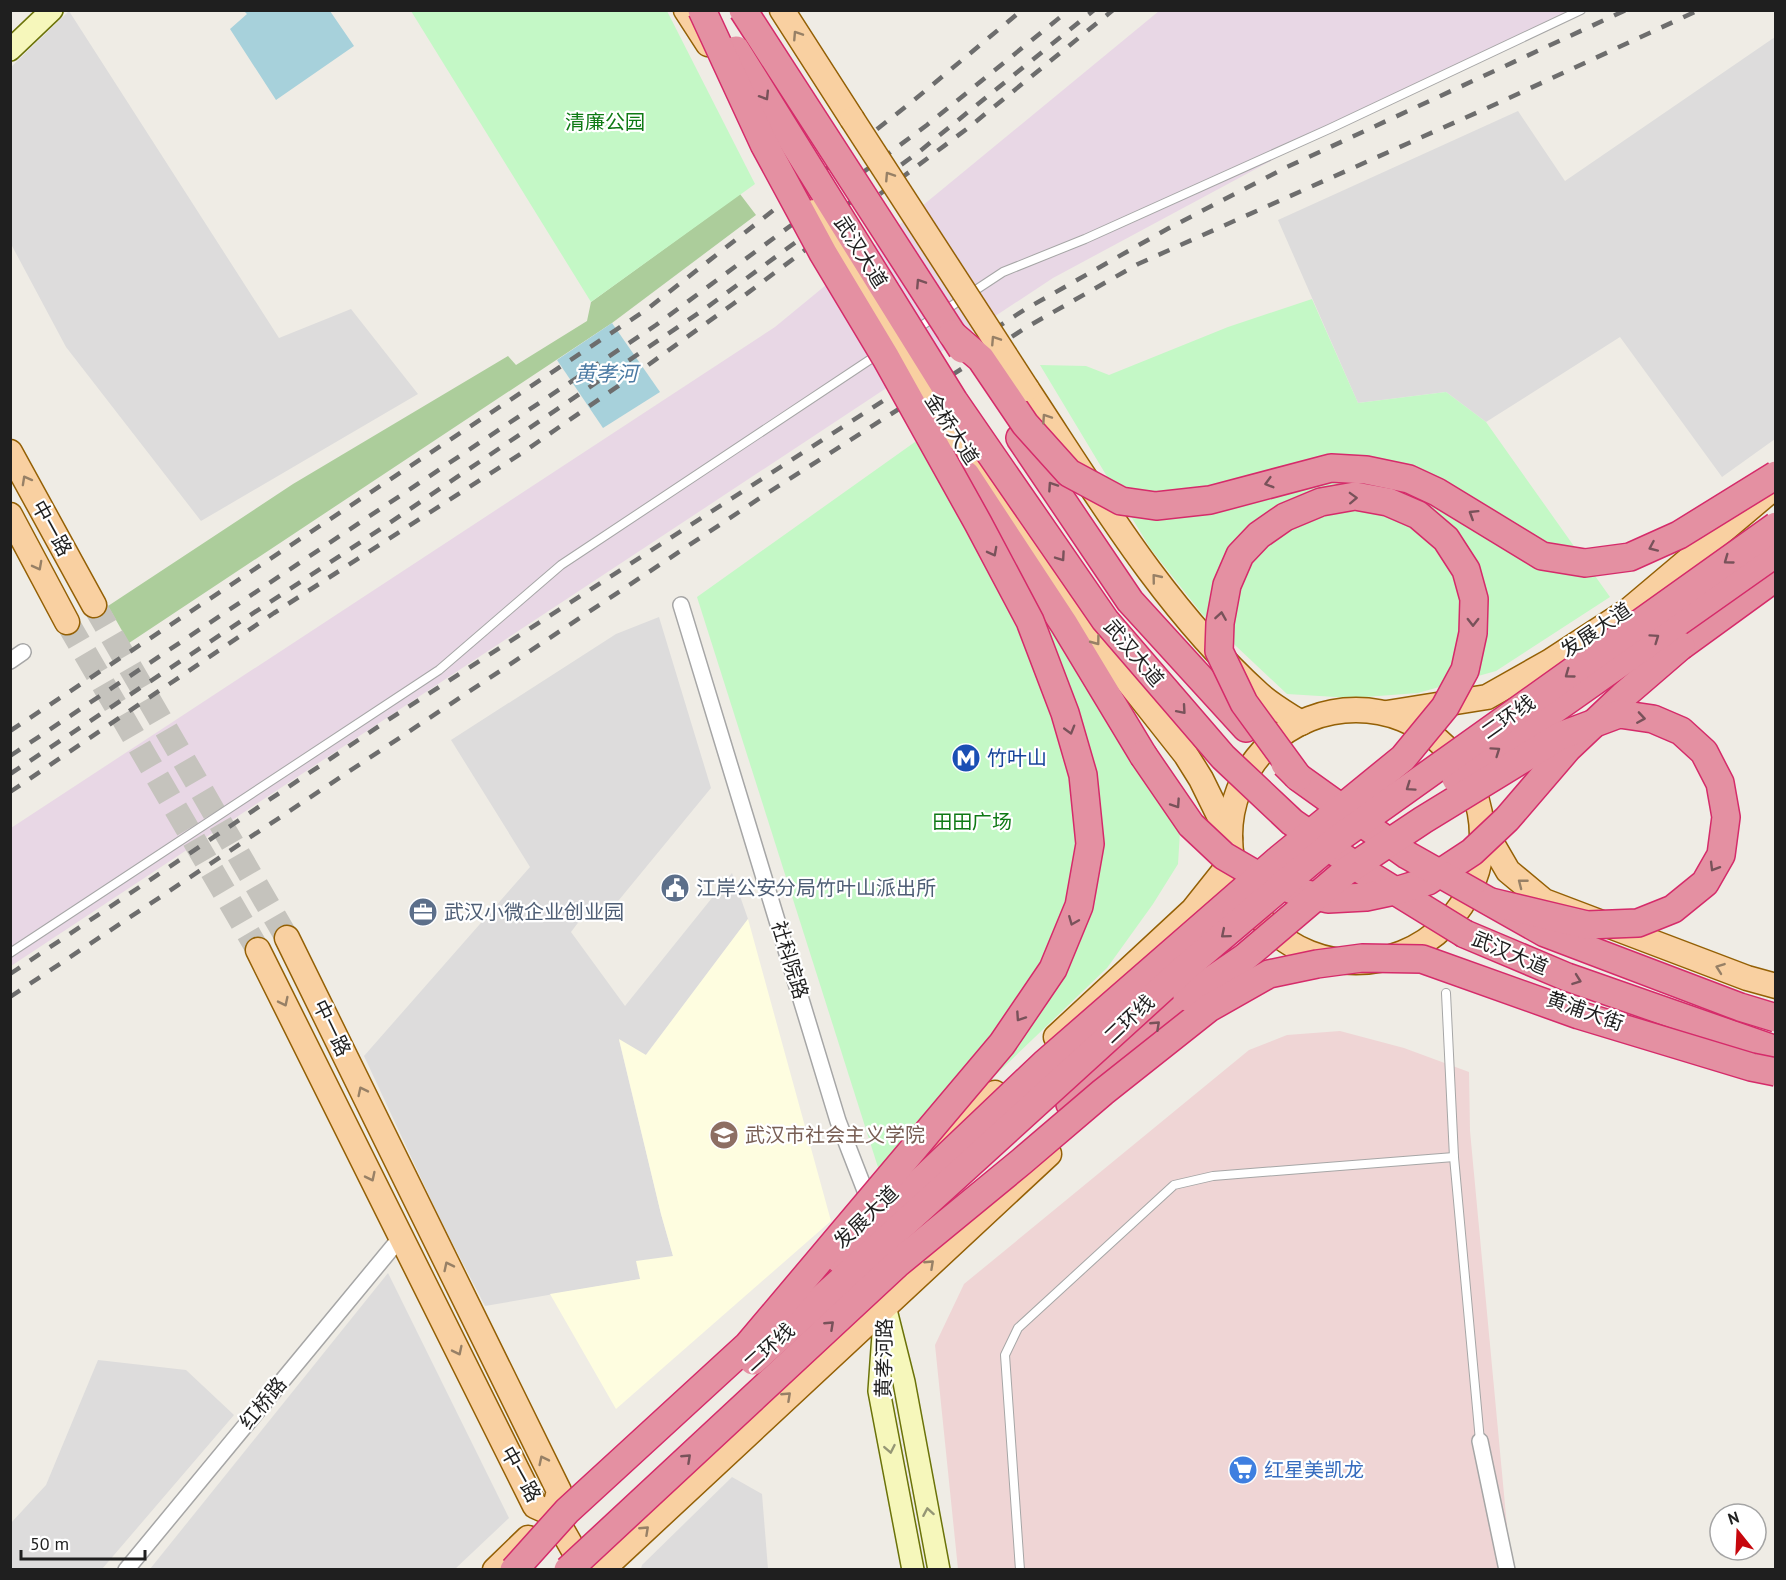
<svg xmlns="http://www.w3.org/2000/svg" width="1786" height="1580" viewBox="0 0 1786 1580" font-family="'PT Sans','Noto Sans SC',sans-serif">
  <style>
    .residential { fill: #dddcdc }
    .commercial { fill: #efd5d5 }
    .industrial { fill: #e8d7e5 }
    .education { fill: #fefde0 }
    .forest { fill: #accd9b }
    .park { fill: #c4f8c6 }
    .water { fill: #a7d1db }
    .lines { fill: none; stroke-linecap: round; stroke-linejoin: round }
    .primary-tunnel { stroke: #c5c3bd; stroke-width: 24; stroke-dasharray: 24 12; stroke-linecap: butt }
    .lane-casing { stroke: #a6a6a6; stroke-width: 10 }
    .street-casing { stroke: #a6a6a6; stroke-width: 18 }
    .secondary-casing { stroke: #6b7309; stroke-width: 24 }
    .primary-casing { stroke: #946005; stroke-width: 27 }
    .highway-casing { stroke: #d52b6a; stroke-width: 30 }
    .lane { stroke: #fff; stroke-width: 8 }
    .street { stroke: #fff; stroke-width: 15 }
    .secondary { stroke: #f6f7bb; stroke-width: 21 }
    .primary { stroke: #f9d0a1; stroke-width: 24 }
    .highway { stroke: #e490a2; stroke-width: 27 }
    .rail { stroke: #6d6d6d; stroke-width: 4.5; stroke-dasharray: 12 12; stroke-linecap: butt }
    .primary-bridge-casing { stroke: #946005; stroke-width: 27; stroke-linecap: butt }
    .highway-bridge-casing { stroke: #d52b6a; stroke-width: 30; stroke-linecap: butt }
    .primary-bridge { stroke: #f9d0a1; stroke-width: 24 }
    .highway-bridge { stroke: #e490a2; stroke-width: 27 }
    .oneway { stroke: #978066 }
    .oneway2 { stroke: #78525a }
    .oneway3 { stroke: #959675 }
    .labels { text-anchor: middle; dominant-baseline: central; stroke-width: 4.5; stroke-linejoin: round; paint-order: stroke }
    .park-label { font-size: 20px; fill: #0f7a15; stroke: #fff }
    .street-label { font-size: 20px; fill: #1f1f1f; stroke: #fff }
    .transit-label { font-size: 20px; fill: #164399; stroke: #fff; text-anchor: start }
    .service-label { font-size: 20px; fill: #4e5e75; stroke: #fff; text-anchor: start }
    .education-label { font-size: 20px; fill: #785e54; stroke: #fff; text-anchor: start }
    .shop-label { font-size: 20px; fill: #366cbe; stroke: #fff; text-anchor: start }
    .water-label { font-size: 21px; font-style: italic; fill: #4b7aa3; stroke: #fff }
  </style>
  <rect width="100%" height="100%" fill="#efece5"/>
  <g class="residential">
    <polygon points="69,11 279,338 351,309 418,394 201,521 66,347 11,244 11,67"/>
    <polygon points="1775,37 1775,439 1722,477 1620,337 1486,422 1446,392 1358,403 1278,220 1518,111 1565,181"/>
    <polygon points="659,617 711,788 605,917 593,903 571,932 625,1006 732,873 748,919 645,1056 619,1040 661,1214 673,1256 640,1279 485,1306 440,1219 364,1056 530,867 451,740 616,634"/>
    <polygon points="388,1273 509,1518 455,1569 150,1569"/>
    <polygon points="98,1360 186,1370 234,1415 102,1569 11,1569 11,1523 46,1485"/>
    <polygon points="732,1477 762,1494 768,1569 641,1569 642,1565"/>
  </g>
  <polygon class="commercial" points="1340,1031 1404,1048 1469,1072 1470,1131 1511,1569 958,1569 935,1345 964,1284 1249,1050 1287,1035"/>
  <polygon class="industrial" points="1159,11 1583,11 1289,151 1053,278 11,966 11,828 775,327"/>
  <polygon class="education" points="748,919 831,1221 616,1409 550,1294 640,1279 636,1261 673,1256 661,1214 619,1039 646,1055"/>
  <polygon class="forest" points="740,194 756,215 612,323 129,643 108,606 293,484 508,356 516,365 587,321 591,302"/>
  <g class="park">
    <polygon points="411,11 667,11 755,184 591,302"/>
    <polygon points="1312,299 1358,403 1446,392 1486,422 1610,597 1496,671 1418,693 1352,698 1287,694 1202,614 1150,548 1040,365 1086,366 1109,375 1228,327"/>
    <polygon points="936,427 1107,666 1158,754 1181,815 1178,864 1153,904 1107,968 883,1183 697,597"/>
  </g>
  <g class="water">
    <polygon points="244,11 330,11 354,46 276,100 230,29 247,14"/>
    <polygon points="612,323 660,392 603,428 557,360"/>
  </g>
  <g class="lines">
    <g class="primary-tunnel">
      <polyline points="94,605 287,938"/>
      <polyline points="67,622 258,950"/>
    </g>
    <g class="lane-casing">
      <g id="lane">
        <polyline points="915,330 1003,272 1085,239 1329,129 1581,10"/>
        <polyline points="10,953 439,670 561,565 877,355"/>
        <polyline points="1446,993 1454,1157 1480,1441"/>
        <polyline points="1020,1570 1005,1355 1018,1328 1174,1185 1213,1176 1454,1157"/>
      </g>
    </g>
    <g class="street-casing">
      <g id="street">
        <polyline points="681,605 838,1121 871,1206"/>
        <polyline points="10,661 23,652"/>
        <polyline points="1480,1441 1507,1570"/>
        <polyline points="126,1570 401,1237"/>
      </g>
    </g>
    <g class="secondary-casing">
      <g id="secondary">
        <polyline points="10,50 52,10"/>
        <polyline points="913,1570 879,1391 885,1306 904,1382 939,1570"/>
      </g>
    </g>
    <g class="primary-casing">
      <g id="primary">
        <polyline points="686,10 708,44"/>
        <polyline points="782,10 852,119"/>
        <path d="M1027,389C1097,495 1164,608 1259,694C1271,705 1287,714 1301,723"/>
        <polyline points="956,437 1092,636 1186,755 1201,779 1230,838"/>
        <polyline points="10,452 94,605"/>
        <polyline points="10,515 67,622"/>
        <circle cx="1356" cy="836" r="126"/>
        <polyline points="1387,713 1487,697 1549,662 1629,610 1776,486"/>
        <polyline points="1483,828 1508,871 1544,901 1747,978 1776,986"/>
        <polyline points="287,938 559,1491 553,1514"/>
        <polyline points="258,950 535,1506 553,1514"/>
        <polyline points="1056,1037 1193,910 1232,861"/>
        <polyline points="940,1145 995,1093"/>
        <polyline points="553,1514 585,1570"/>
        <polyline points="495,1570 528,1538"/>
        <polyline points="602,1570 1049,1154"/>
      </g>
    </g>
    <g class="highway-casing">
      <g id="highway">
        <polyline points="1020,438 1130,601 1246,728"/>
        <polyline points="966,475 1064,624 1143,755"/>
        <polyline points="1681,646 1776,577"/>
        <polyline points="1465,934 1567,977 1776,1050"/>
        <polyline points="1070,1104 1187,997"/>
      </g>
    </g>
    <use href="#lane" class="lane"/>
    <use href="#street" class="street"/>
    <use href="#secondary" class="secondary"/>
    <use href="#primary" class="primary"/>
    <use href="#highway" class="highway"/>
    <g class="rail">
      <polyline points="10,731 646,310 913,101 1022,10"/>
      <polyline points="10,756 656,325 927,125 1069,10"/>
      <polyline points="10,774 388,524 706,308 920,151 1094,10"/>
      <polyline points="10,792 274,613 522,453 644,368 733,304 968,128 1113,10"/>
      <polyline points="10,974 388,720 1024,310 1169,228 1287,167 1626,10"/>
      <polyline points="10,997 766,494 1027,327 1138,264 1496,104 1699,10"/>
    </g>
    <g class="primary-bridge-casing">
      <g id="primary-bridge">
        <polyline points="852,119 1027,389"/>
        <polyline points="814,212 956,437"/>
      </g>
    </g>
    <g class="highway-bridge-casing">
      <g id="highway-bridge">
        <polyline points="743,10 962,349"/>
        <polyline points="736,50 954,401 1105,620 1223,757 1292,822 1366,873 1465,934"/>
        <polyline points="952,334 981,359 1025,424 1069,473 1121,501 1156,506 1210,500 1331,468 1366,470 1409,479 1437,492 1542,556 1585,563 1630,557 1679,535 1776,475"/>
        <polyline points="1143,755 1191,825 1224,856 1260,877 1295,891 1328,899 1366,897 1399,890 1428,881 1472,852 1507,819 1568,748 1623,696 1681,646"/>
        <polyline points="1285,764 1298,777 1407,855 1545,933 1740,1007 1776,1018"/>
        <polyline points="1456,779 1776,553"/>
        <polyline points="1187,997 1244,958 1345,872 1423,820 1560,736 1619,714 1653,719 1681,731 1704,752 1720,783 1726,817 1721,855 1705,883 1673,909 1638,923 1587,925 1491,902"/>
        <polyline points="839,1259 1044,1064 1278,860 1403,758 1445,707 1465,670 1473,633 1474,599 1466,570 1446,539 1418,515 1388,502 1355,496 1321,502 1285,517 1259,535 1240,555 1227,585 1220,623 1219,651 1244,703 1298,777"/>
        <polyline points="753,1361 1185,968 1336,840 1776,526"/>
        <polyline points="514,1570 567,1511 748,1345 1002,1044 1053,969 1079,906 1090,844 1083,775 1065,713 1030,621 978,523 886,358 823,253 764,144 702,10"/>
        <polyline points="568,1570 897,1264 1021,1162 1103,1092 1209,1008 1269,974 1317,964 1362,958 1422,959 1579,1015 1751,1067 1776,1072"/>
      </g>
    </g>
    <use href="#primary-bridge" class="primary-bridge"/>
    <use href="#highway-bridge" class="highway-bridge"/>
  </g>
  <defs><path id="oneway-chevron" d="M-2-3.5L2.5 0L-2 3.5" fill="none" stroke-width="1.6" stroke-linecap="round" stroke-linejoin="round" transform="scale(1.5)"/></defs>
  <g class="oneway">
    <use href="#oneway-chevron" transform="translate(797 35) rotate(-123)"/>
    <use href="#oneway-chevron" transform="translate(889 176) rotate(-123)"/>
    <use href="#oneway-chevron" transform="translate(995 340) rotate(-123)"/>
    <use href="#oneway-chevron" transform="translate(1046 418) rotate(-124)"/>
    <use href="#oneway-chevron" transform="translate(26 480) rotate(-119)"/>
    <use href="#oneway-chevron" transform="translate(38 566) rotate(62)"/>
    <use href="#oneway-chevron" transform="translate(1156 578) rotate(-129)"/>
    <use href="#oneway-chevron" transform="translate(1096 641) rotate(53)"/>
    <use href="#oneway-chevron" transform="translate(1522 883) rotate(-142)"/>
    <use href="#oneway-chevron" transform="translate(1720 968) rotate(-160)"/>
    <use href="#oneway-chevron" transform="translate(284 1002) rotate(64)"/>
    <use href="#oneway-chevron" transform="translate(362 1091) rotate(-116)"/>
    <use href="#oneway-chevron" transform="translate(371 1177) rotate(64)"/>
    <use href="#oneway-chevron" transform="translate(930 1264) rotate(-43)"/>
    <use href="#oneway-chevron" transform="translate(448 1266) rotate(-116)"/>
    <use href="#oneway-chevron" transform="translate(458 1351) rotate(64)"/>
    <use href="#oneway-chevron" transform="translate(787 1396) rotate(-43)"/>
    <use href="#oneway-chevron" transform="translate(543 1460) rotate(-116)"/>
    <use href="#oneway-chevron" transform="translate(645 1530) rotate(-43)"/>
  </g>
  <g class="oneway2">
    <use href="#oneway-chevron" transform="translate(765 96) rotate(58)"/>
    <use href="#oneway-chevron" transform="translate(920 283) rotate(-123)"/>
    <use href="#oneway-chevron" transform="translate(1269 483) rotate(164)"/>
    <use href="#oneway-chevron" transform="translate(1052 486) rotate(-124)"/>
    <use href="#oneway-chevron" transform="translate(1353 498) rotate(-2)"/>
    <use href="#oneway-chevron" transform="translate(1473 514) rotate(-148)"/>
    <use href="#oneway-chevron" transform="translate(1653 547) rotate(156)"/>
    <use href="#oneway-chevron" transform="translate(993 552) rotate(62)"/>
    <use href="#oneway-chevron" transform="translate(1061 557) rotate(55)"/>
    <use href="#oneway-chevron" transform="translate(1728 560) rotate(144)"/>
    <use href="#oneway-chevron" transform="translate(1221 616) rotate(-81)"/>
    <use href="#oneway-chevron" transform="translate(1473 622) rotate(90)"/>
    <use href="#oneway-chevron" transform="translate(1655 638) rotate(-35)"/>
    <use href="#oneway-chevron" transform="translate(1569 674) rotate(144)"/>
    <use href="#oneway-chevron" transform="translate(1182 710) rotate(49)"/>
    <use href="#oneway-chevron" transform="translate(1641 718) rotate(9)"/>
    <use href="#oneway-chevron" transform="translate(1070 730) rotate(74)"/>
    <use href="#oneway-chevron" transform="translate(1496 751) rotate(-35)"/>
    <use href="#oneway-chevron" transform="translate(1410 787) rotate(145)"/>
    <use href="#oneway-chevron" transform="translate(1176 804) rotate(56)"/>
    <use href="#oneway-chevron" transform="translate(1714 867) rotate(121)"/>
    <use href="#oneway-chevron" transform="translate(1073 921) rotate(112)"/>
    <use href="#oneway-chevron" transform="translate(1225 934) rotate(140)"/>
    <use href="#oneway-chevron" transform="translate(1577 980) rotate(20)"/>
    <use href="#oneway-chevron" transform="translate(1020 1017) rotate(124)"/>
    <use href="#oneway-chevron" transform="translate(1156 1025) rotate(-43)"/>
    <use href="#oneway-chevron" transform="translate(830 1325) rotate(-43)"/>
    <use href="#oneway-chevron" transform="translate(687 1458) rotate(-43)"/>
  </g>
  <g class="oneway3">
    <use href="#oneway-chevron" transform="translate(890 1449) rotate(79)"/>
    <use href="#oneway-chevron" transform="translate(928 1512) rotate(-100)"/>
  </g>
  <defs>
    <g id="metro-disc" transform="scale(1.5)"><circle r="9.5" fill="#1a4fb4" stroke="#fff"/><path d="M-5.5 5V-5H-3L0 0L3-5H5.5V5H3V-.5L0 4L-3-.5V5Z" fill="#fff"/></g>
    <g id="civic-disc" transform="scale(1.5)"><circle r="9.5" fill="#5c6f8a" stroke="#fff"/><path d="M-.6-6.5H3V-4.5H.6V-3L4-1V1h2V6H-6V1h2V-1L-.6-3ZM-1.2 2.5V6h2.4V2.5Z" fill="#fff"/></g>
    <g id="office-disc" transform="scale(1.5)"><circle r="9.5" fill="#5c6f8a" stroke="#fff"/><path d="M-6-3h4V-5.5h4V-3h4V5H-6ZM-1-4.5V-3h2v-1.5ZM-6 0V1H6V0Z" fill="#fff"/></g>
    <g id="school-disc" transform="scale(1.5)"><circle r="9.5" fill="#8d6e63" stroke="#fff"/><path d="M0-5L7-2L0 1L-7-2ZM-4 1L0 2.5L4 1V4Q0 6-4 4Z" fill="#fff"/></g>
    <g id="supermarket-disc" transform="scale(1.5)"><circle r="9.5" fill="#3f7fe0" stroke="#fff"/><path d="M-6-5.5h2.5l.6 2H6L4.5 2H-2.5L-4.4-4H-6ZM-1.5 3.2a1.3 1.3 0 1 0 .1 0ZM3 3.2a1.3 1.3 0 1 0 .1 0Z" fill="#fff"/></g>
  </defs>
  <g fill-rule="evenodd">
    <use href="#metro-disc" x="966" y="758"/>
    <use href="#civic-disc" x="675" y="888"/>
    <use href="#office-disc" x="423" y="912"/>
    <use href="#school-disc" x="724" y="1135"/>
    <use href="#supermarket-disc" x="1243" y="1470"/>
  </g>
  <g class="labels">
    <g class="park-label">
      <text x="605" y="122">清廉公园</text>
      <text x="972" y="822">田田广场</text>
    </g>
    <g class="street-label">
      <text transform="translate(861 252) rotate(58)">武汉大道</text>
      <text transform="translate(952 429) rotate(57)">金桥大道</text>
      <text transform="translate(52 528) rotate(61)">中一路</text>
      <text transform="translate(1596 630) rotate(-34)">发展大道</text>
      <text transform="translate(1134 653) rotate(50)">武汉大道</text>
      <text transform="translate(1508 717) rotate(-35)">二环线</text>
      <text transform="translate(1510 953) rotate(23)">武汉大道</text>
      <text transform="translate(790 960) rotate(73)">社科院路</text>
      <text transform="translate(1585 1011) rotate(19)">黄浦大街</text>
      <text transform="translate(1129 1019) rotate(-43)">二环线</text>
      <text transform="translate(332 1028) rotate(64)">中一路</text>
      <text transform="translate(866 1217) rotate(-44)">发展大道</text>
      <text transform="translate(769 1347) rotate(-42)">二环线</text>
      <text transform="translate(884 1358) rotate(-89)">黄孝河路</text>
      <text transform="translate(263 1403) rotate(-50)">红桥路</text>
      <text transform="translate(521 1474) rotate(61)">中一路</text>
    </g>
    <g class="transit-label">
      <text x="987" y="758">竹叶山</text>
    </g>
    <g class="service-label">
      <text x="696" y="888">江岸公安分局竹叶山派出所</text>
      <text x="444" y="912">武汉小微企业创业园</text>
    </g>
    <g class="education-label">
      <text x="745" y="1135">武汉市社会主义学院</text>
    </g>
    <g class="shop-label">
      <text x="1264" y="1470">红星美凯龙</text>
    </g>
    <g class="water-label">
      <text x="606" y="373">黄孝河</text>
    </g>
  </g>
  <rect width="1786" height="1580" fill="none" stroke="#1f1f1f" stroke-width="24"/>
  <g transform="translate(1738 1532) rotate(342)"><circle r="28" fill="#ffffff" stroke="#a5a5a5" stroke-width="1.5"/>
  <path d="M0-4.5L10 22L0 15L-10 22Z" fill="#c7070d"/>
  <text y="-9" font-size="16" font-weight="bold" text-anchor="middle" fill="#1f1f1f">N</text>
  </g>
  <path d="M21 1550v9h124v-9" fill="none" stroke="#1f1f1f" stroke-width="3"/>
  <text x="30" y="1550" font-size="18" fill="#1f1f1f" stroke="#ffffff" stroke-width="4.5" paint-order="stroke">50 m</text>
</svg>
